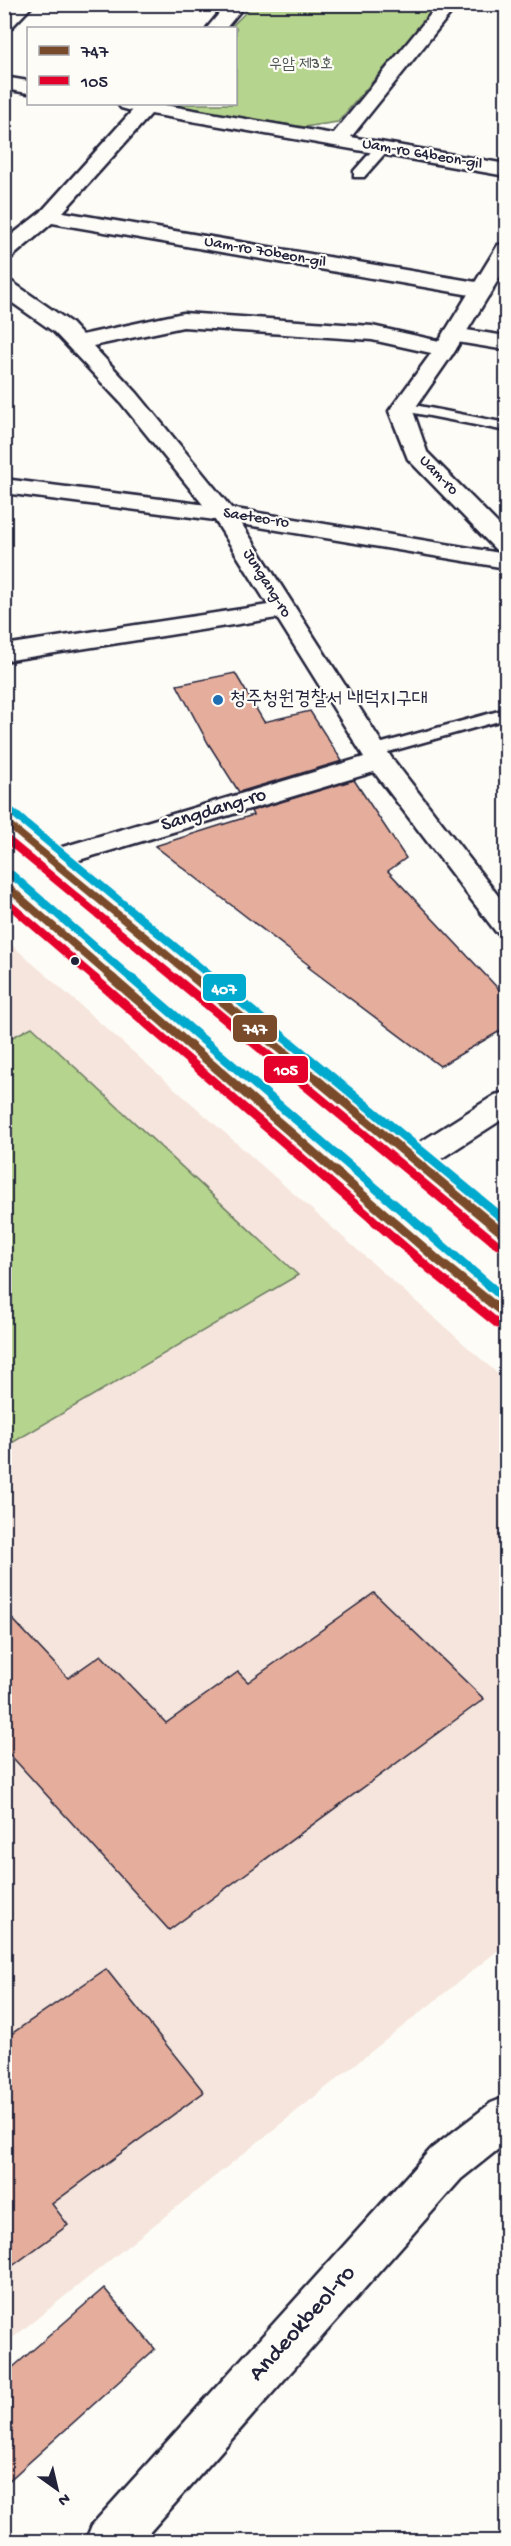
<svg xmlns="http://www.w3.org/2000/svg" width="511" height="2546" viewBox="0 0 511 2546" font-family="'Gochi Hand','Poor Story',sans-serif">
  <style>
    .built { fill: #f6e5dc }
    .green { fill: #b5d48d; stroke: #6c7b64; stroke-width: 1.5 }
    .building { fill: #e5ae9c; stroke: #22223b; stroke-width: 1.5 }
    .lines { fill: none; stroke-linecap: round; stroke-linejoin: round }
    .lane-casing { stroke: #22223b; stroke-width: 5 }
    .street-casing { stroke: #22223b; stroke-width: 5 }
    .secondary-casing { stroke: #22223b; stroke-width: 5 }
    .lane { fill: #fdfcf7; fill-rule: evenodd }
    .street { fill: #fdfcf7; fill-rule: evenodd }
    .secondary { fill: #fdfcf7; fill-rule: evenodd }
    .bus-1-far1-casing { stroke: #fdfcf7; stroke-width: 11 }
    .bus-1-casing { stroke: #fdfcf7; stroke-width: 14 }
    .bus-2-far1-casing { stroke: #fdfcf7; stroke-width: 11 }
    .bus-2-casing { stroke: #fdfcf7; stroke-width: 14 }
    .bus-3-far1-casing { stroke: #fdfcf7; stroke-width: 11 }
    .bus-3-casing { stroke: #fdfcf7; stroke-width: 14 }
    .bus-1-far1 { stroke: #7a4b2a; stroke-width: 8 }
    .bus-1 { stroke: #7a4b2a; stroke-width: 9 }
    .bus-2-far1 { stroke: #e4002b; stroke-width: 8 }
    .bus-2 { stroke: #e4002b; stroke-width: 9 }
    .bus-3-far1 { stroke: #00a9ce; stroke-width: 8 }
    .bus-3 { stroke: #00a9ce; stroke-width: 9 }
    .poi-dot { fill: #1f6fb2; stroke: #fdfcf7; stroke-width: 2 }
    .bus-dot { fill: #22223b; stroke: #fdfcf7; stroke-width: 2 }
    .labels { text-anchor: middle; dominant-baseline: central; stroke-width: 4.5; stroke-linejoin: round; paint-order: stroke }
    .far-park-label { font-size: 16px; fill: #4e5754; stroke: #fdfcf7 }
    .far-street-label { font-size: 16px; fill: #22223b; stroke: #fdfcf7 }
    .poi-label { font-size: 20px; fill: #22223b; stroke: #fdfcf7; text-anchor: start }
    .street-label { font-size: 20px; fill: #22223b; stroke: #fdfcf7 }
    .near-street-label { font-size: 24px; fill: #22223b; stroke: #fdfcf7 }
    .line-badge { stroke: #fdfcf7; stroke-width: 2 }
    .badge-label { font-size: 16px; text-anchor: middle; font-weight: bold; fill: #fff }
  </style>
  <rect width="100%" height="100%" fill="#fdfcf7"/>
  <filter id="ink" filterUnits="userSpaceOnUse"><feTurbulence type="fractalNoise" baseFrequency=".0167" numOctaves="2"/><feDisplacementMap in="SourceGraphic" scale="12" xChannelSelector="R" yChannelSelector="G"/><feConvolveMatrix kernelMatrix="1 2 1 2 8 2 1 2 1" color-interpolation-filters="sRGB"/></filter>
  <g filter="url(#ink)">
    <polygon class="built" points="5,939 506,1381 506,1944 5,2344"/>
    <g class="green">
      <polygon points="253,5 253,4 438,5 338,122 304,127 182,108 178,104 236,104 236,28 230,28"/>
      <polygon points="32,1027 298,1275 5,1447 5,1041"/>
    </g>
    <g class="building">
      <polygon points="235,673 264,722 310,711 342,761 239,792 208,743 177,685"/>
      <polygon points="354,780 406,858 388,871 507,998 507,1027 440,1066 308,967 310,966 155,846 253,815 251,811"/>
      <polygon points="374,1593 484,1699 169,1930 4,1748 4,1610 68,1678 101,1655 166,1723 238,1672 248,1682"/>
      <polygon points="106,1969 204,2092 52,2204 68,2225 4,2272 4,2039"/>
      <polygon points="104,2288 155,2349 4,2485 4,2375"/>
    </g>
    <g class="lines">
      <g class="lane-casing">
        <g id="lane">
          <polygon points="191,4 217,4 237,11 231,15"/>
          <polygon points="382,144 388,148 387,151 364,177 354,177 354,171 377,145"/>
          <polygon points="404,403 506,423 506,431 399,410 397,407 399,404"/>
          <polygon points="506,709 506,719 374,756 365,751 368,747"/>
        </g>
      </g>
      <g class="street-casing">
        <g id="street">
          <polygon points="14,4 34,4 11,28 4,30 4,13"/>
          <polygon points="227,4 246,4 226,28 207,28"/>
          <polygon points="439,4 458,4 351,137 506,164 506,176 151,114 63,212 482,283 490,285 493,290 490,295 482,297 52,223 12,257 4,258 4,241 41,212 132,111 121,108 118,104 159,104 333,134"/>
          <polygon points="4,77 28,81 28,93 4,89"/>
          <polygon points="4,281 12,282 70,322 82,335 183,313 372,326 453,344 456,349 453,354 445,356 372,340 183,327 93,346 137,393 232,509 391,757 506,906 506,934 496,932 374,772 59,866 49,869 39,866 35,860 39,854 364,757 277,618 4,661 4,645 268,605 213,517 121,403 54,332 4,297"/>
          <polygon points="453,328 506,336 506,350 445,340 442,335 445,330"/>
          <polygon points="506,1092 506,1117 425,1169 414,1172 403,1169 398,1161 403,1153 495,1095"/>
        </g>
      </g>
      <g class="secondary-casing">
        <g id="secondary">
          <polygon points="506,244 506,267 456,349 413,411 427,452 506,532 506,553 497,551 408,459 389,411 435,348 498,245"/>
          <polygon points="4,479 223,507 506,554 506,568 223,521 4,493"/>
          <polygon points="4,812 14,815 506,1219 506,1248 494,1244 39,866 4,836"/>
          <polygon points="4,875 14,877 451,1252 506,1297 506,1327 494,1324 427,1270 4,900"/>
          <polygon points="506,2097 506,2143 461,2179 141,2542 85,2542 92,2525 431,2149 491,2103"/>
        </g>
      </g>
      <use href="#lane" class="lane"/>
      <use href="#street" class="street"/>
      <use href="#secondary" class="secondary"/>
      <g class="bus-1-far1-casing">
        <g id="bus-1-far1">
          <polyline points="4,821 196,979"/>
          <polyline points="4,884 114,979"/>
        </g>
      </g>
      <g class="bus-1-casing">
        <g id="bus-1">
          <polyline points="112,978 439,1261 506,1315"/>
          <polyline points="194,978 506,1236"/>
        </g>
      </g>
      <g class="bus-2-far1-casing">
        <g id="bus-2-far1">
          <polyline points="4,837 176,979"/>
          <polyline points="4,900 96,979"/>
        </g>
      </g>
      <g class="bus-2-casing">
        <g id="bus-2">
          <polyline points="94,978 431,1270 498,1324"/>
          <polyline points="175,978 498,1245"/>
        </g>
      </g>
      <g class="bus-3-far1-casing">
        <g id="bus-3-far1">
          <polyline points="12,812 214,979"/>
          <polyline points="12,875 132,979"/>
        </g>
      </g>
      <g class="bus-3-casing">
        <g id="bus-3">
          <polyline points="131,978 506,1300"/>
          <polyline points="212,978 506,1221"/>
        </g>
      </g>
      <use href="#bus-1-far1" class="bus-1-far1"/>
      <use href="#bus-1" class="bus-1"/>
      <use href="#bus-2-far1" class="bus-2-far1"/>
      <use href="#bus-2" class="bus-2"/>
      <use href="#bus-3-far1" class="bus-3-far1"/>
      <use href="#bus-3" class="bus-3"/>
    </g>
  </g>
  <circle class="poi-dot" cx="218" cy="700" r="6"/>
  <circle class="bus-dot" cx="75" cy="961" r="5"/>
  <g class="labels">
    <g class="far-park-label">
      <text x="301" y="65">우암 제3호</text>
    </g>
    <g class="far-street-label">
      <text transform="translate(422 155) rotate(10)">Uam-ro 64beon-gil</text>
      <text transform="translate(265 253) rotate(10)">Uam-ro 70beon-gil</text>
      <text transform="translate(438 476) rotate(46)">Uam-ro</text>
      <text transform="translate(256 519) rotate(9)">Saeteo-ro</text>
      <text transform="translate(266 584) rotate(58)">Jungang-ro</text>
    </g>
    <g class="poi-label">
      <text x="230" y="700">청주청원경찰서 내덕지구대</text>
    </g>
    <g class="street-label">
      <text transform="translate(214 811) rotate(-17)">Sangdang-ro</text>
    </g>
    <g class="near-street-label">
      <text transform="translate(303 2324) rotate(-48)">Andeokbeol-ro</text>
    </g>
  </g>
  <g class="line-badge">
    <rect x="202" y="973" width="45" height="29" rx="6" fill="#00a9ce"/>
    <rect x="232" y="1014" width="46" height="29" rx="6" fill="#7a4b2a"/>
    <rect x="263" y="1055" width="46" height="29" rx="6" fill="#e4002b"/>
  </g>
  <g class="badge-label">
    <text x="224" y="994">407</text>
    <text x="255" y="1034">747</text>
    <text x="286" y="1075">105</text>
  </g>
  <rect width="511" height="2546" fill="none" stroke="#fdfcf7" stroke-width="24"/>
  <rect x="12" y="12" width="487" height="2522" fill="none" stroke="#22223b" stroke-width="2" filter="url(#ink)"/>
  <rect x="27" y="27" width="210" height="78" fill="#fdfcf7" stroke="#a5a5ac" stroke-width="1.5"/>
  <rect x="39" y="46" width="30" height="9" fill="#7a4b2a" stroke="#a5a5ac" stroke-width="1.5"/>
  <text x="81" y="57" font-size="18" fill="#22223b">747</text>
  <rect x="39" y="76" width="30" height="9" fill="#e4002b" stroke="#a5a5ac" stroke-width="1.5"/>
  <text x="81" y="87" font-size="18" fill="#22223b">105</text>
  <g transform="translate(57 2489) rotate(146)" stroke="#fdfcf7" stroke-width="4.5" paint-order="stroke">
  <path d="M0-4.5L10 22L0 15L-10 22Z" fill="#22223b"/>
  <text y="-9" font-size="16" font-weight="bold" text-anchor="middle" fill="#22223b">N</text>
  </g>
</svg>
